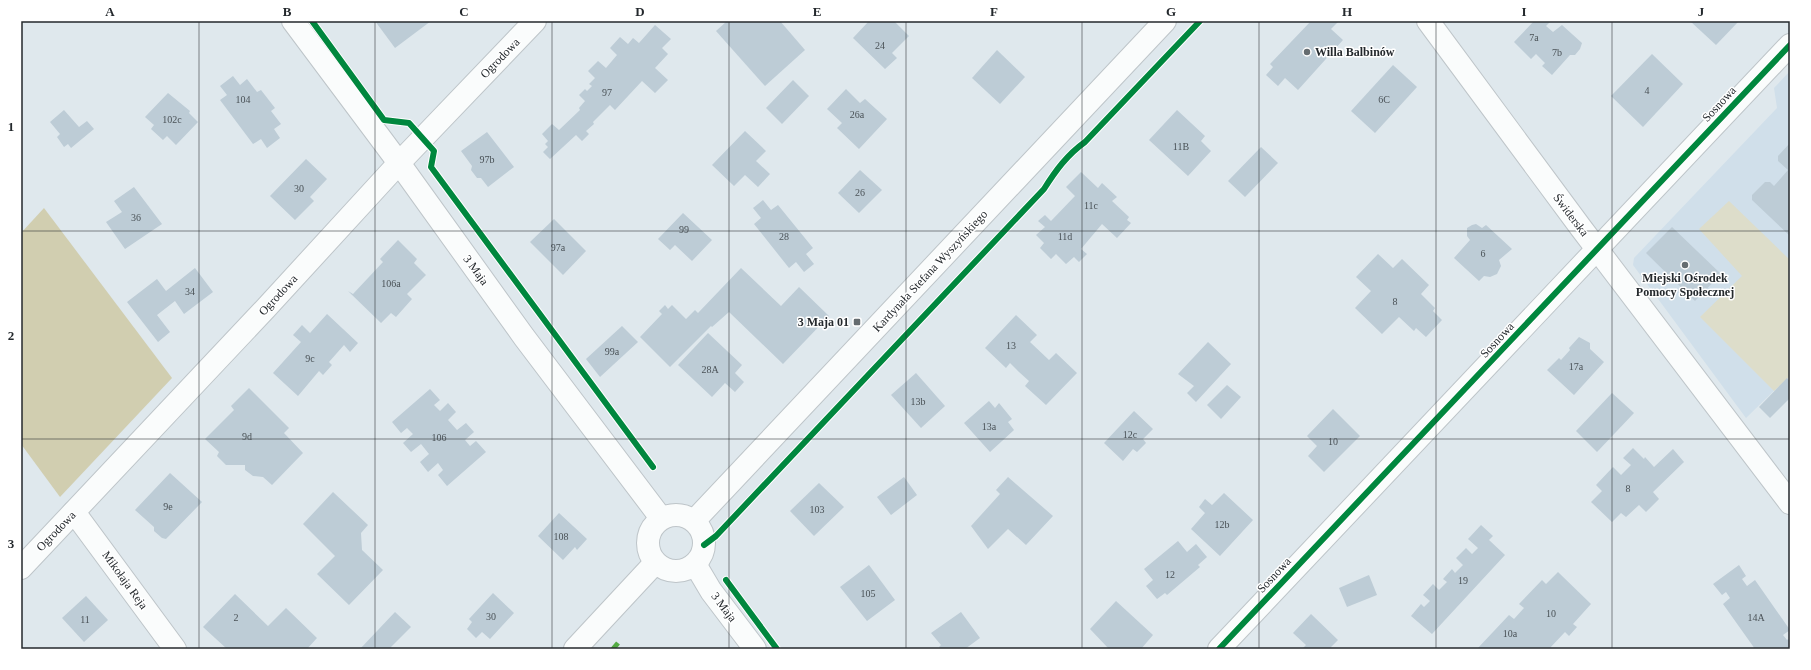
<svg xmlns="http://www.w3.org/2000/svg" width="1811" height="670" viewBox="0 0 1811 670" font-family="'Times New Roman',serif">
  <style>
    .built { fill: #d0dfea }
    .green { fill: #ddddca }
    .forest { fill: #d1ceb0 }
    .building { fill: #bdccd6 }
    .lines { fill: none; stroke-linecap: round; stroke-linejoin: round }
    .minor-casing { stroke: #bec5c9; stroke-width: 24 }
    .tertiary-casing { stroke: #bec5c9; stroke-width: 24 }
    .minor { stroke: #fafcfc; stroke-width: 22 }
    .tertiary { stroke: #fafcfc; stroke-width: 22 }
    .quiet { stroke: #53ab44; stroke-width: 5; stroke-dasharray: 10 5; stroke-linecap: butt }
    .cycleway-casing { stroke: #fff; stroke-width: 8 }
    .cycleway { stroke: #00873e; stroke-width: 6 }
    .grid { fill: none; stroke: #24292d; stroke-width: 1; stroke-opacity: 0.55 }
    .poi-dot { fill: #656c70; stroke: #fff; stroke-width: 1.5 }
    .labels { text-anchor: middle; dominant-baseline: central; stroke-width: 3; stroke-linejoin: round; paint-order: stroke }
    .number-label { font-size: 10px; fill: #4a5257 }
    .poi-label { font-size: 12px; font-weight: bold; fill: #24292d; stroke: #fff; text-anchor: start }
    .street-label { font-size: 12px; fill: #24292d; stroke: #fff }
    .neatline { fill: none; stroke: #24292d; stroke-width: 1.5 }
    .grid-label { font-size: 13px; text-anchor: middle; font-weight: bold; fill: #24292d }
  </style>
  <rect width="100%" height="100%" fill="#dfe8ed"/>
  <polygon class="built" points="1790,71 1790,375 1746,418 1633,265 1634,258 1777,108 1774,88"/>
  <polygon class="green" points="1729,201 1790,260 1790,376 1774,391 1700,317 1742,276 1699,229"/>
  <polygon class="forest" points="44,208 172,378 60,497 21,444 21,233"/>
  <g class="building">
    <polygon points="375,21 431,21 395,48"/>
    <polygon points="727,21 780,21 805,50 765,86 716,31"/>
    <polygon points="869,21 894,21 909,36 892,53 897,58 885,69 853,38"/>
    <polygon points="1311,21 1339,21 1331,29 1343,40 1298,90 1285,78 1278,86 1266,75 1273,67 1270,64"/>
    <polygon points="1534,21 1548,21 1550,22 1546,26 1553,32 1562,25 1582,43 1580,49 1575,55 1570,55 1552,75 1542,66 1545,63 1536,54 1531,59 1514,42"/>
    <polygon points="1690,21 1739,21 1716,45"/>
    <polygon points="655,25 671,39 662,48 668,54 655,68 668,80 655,93 642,81 615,110 610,105 593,122 594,124 586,131 589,134 582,141 576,135 550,159 543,152 548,147 545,144 548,141 542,134 552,124 559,130 580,110 579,108 585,101 579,95 585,89 587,91 592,86 589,84 595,78 588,71 598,61 606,68 617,55 610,48 620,37 628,44 633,38 639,43"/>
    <polygon points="997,50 1025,77 1000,104 972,78"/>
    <polygon points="1652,54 1683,84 1643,127 1611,96"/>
    <polygon points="1393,65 1417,87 1375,133 1351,111"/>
    <polygon points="233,76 240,85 247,79 257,92 261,90 275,108 271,111 281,124 274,129 280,138 267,148 261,139 253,144 220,100 227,95 220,86"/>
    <polygon points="793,80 809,96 782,124 766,108"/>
    <polygon points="846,89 860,103 865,99 887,119 859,149 837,128 842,123 827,109"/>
    <polygon points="168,93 190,111 189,113 198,122 176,145 167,136 163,140 151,129 154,125 145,117"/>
    <polygon points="64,110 79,127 87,121 94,129 71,148 68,144 64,147 57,137 60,134 50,122"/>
    <polygon points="1177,110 1205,136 1201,141 1211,151 1188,176 1149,140"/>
    <polygon points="745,131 766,151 756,161 770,174 758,187 745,175 734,186 712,165"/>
    <polygon points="487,132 514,167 488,187 481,178 477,178 471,170 472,166 461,151"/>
    <polygon points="1790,143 1790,236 1752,200 1752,195 1765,182 1770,182 1774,186 1788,170 1778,161 1778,156"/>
    <polygon points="1261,147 1278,163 1245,197 1228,181"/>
    <polygon points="306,159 327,179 310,197 314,201 295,220 270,196"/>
    <polygon points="860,170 882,190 859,213 838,193"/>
    <polygon points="1081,172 1098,188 1102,183 1117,197 1112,201 1129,217 1127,220 1131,223 1117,238 1102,224 1081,249 1087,254 1079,262 1074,257 1066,264 1056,254 1051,259 1040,248 1044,243 1036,235 1045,227 1038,221 1045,215 1051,221 1075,196 1066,187"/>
    <polygon points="134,187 162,224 125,249 106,222 122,212 114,201"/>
    <polygon points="763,200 771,210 778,205 813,248 806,254 814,264 804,272 796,262 789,268 754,224 761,218 753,208"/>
    <polygon points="683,213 712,240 692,261 675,245 670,250 658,239"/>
    <polygon points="554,219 586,251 563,275 530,242"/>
    <polygon points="1476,224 1482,228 1486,225 1512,249 1499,260 1501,266 1497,274 1490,277 1484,276 1479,281 1454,258 1470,240 1467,236 1467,228 1472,225"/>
    <polygon points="1672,227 1721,274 1695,301 1646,253"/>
    <polygon points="398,240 417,259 414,263 426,275 407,294 412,299 396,317 391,313 381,323 348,291 353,294 383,262 380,259"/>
    <polygon points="1378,254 1393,268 1402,259 1429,285 1421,294 1435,308 1433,311 1442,320 1426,337 1416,328 1414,331 1399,317 1382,334 1355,308 1371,291 1356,277"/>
    <polygon points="195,268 213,292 184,314 175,301 157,315 170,332 158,342 127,302 157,279 166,291"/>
    <polygon points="741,268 781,306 799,287 829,316 783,364 729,312 712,327 711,326 670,367 640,337 662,314 659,311 665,305 668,309 672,305 686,319 695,310 698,313"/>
    <polygon points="327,314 358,343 350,352 344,345 329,362 332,365 323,375 319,371 298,396 273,373 301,342 293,335 302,325 310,333"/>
    <polygon points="1016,315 1037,335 1030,342 1049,360 1056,353 1077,373 1046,405 1025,386 1029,381 1019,372 1010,363 1006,368 985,348"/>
    <polygon points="622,326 638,342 600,377 586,359"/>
    <polygon points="708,333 742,365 735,373 744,382 735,392 725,383 712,397 678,365"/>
    <polygon points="1579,337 1590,343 1590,349 1604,362 1574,395 1547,370 1559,358 1561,360 1570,350 1569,348"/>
    <polygon points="1208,342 1231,364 1196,402 1187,393 1194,386 1178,374"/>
    <polygon points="916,373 945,406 921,428 891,395"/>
    <polygon points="1787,378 1790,381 1790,398 1770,418 1759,407"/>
    <polygon points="1227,385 1241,397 1221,419 1207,405"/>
    <polygon points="249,388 289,428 284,433 303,453 272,485 263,477 253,476 245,470 245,465 226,465 217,456 219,452 205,439 234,410 231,406"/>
    <polygon points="430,389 440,400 434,405 440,411 448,403 456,412 448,420 457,430 466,423 474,432 465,440 470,446 476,441 486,452 447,486 438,475 443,470 438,463 428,472 420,462 429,454 421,444 411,452 403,443 413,434 407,428 401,433 392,422"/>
    <polygon points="1612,393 1634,413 1597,452 1576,431"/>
    <polygon points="989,401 995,408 999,403 1012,419 1008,422 1014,430 990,452 964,423"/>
    <polygon points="1333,409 1360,436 1324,472 1308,456 1317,446 1307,436"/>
    <polygon points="1134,411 1153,429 1143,439 1146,443 1137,452 1133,449 1123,461 1104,443"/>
    <polygon points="1633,448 1644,459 1645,457 1654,467 1673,449 1684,462 1653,492 1659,499 1646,512 1639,505 1626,517 1621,513 1612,522 1591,502 1602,491 1596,485 1613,467 1621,475 1631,465 1623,458"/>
    <polygon points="170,473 202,502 166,539 162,538 154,531 154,527 135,510"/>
    <polygon points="904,477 917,495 891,515 877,497"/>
    <polygon points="1008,477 1053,516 1026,545 1008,529 988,549 971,526 1000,494 996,490"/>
    <polygon points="819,483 844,507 814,536 790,511"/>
    <polygon points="333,492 368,525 361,533 362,550 383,570 349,605 317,574 335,556 303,524"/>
    <polygon points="1224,493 1253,520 1220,556 1191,529 1205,513 1199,507 1205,499 1212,505"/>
    <polygon points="559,513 587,539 577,550 575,547 563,560 538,536"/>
    <polygon points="1481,525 1493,536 1489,540 1505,555 1432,634 1411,616 1421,604 1424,607 1430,601 1423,595 1433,584 1439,590 1447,582 1443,579 1452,569 1455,573 1463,565 1456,558 1466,548 1472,554 1478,548 1468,539"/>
    <polygon points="1178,541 1187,552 1196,544 1207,557 1198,565 1200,567 1167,595 1165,593 1157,599 1146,586 1153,580 1144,569"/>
    <polygon points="869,565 895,600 867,621 840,587"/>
    <polygon points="1739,565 1746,576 1742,579 1747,586 1755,580 1790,630 1783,635 1787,640 1790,638 1790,649 1755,649 1723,604 1730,598 1726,592 1722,595 1713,584"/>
    <polygon points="1558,572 1591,604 1573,624 1577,627 1569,636 1565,632 1549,649 1477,649 1509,615 1514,619 1524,608 1519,604 1542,580 1546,584"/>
    <polygon points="1369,575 1377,595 1347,607 1339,588"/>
    <polygon points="493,593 514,613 490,639 482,632 476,638 467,629 472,622 469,619"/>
    <polygon points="235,594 268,626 286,608 317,638 307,649 227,649 203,627"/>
    <polygon points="86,596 108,620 84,642 62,618"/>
    <polygon points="1116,601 1153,635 1141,649 1109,649 1090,629"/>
    <polygon points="395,612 411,627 389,649 360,649"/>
    <polygon points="961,612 980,638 965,649 941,649 939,647 941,645 931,633"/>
    <polygon points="1311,614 1338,640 1329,649 1302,649 1306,645 1293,633"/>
  </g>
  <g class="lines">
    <g class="minor-casing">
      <g id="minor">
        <polyline points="1428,21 1581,228 1790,503"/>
        <polyline points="74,512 175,649"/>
        <polyline points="21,568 266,308 399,163 535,21"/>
        <polyline points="1219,649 1790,45"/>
      </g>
    </g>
    <g class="tertiary-casing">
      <g id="tertiary">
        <polyline points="293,21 399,163 524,337 661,518"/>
        <circle cx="676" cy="543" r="28"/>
        <polyline points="694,521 1165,21"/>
        <polyline points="695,564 711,591 755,649"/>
        <polyline points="575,649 655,563"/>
      </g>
    </g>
    <use href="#minor" class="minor"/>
    <use href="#tertiary" class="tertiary"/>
    <polyline class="quiet" points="613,649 618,643"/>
    <g class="cycleway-casing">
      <g id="cycleway">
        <polyline points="312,21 384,120 409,123 434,151 431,167 653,467"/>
        <path d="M704,545L716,536L1044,189C1056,170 1067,155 1085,142L1200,21"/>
        <polyline points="726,580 777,649"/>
        <polyline points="1219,649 1790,45"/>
      </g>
    </g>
    <use href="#cycleway" class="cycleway"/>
  </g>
  <path class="grid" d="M199,21V649M375,21V649M552,21V649M729,21V649M906,21V649M1082,21V649M1259,21V649M1436,21V649M1612,21V649M21,231H1790M21,439H1790"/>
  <g class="poi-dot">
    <circle cx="1307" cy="52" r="4"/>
    <circle cx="1685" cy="265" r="4"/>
    <rect x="853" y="318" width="8" height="8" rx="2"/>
  </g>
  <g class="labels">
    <g class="number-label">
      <text x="1534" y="37">7a</text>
      <text x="880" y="45">24</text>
      <text x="1557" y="52">7b</text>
      <text x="1647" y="90">4</text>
      <text x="607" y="92">97</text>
      <text x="243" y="99">104</text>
      <text x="1384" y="99">6C</text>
      <text x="857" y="114">26a</text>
      <text x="172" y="119">102c</text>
      <text x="1181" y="146">11B</text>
      <text x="487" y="159">97b</text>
      <text x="299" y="188">30</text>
      <text x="860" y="192">26</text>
      <text x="1091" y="205">11c</text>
      <text x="136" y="217">36</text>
      <text x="684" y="229">99</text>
      <text x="784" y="236">28</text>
      <text x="1065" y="236">11d</text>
      <text x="558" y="247">97a</text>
      <text x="1483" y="253">6</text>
      <text x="391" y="283">106a</text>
      <text x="190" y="291">34</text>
      <text x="1395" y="301">8</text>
      <text x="1011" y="345">13</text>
      <text x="612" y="351">99a</text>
      <text x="310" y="358">9c</text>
      <text x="1576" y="366">17a</text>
      <text x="710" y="369">28A</text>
      <text x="918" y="401">13b</text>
      <text x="989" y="426">13a</text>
      <text x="1130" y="434">12c</text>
      <text x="247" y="436">9d</text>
      <text x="439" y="437">106</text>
      <text x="1333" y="441">10</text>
      <text x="1628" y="488">8</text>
      <text x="168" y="506">9e</text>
      <text x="817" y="509">103</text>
      <text x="1222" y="524">12b</text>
      <text x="561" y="536">108</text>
      <text x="1170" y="574">12</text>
      <text x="1463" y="580">19</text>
      <text x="868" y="593">105</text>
      <text x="1551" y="613">10</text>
      <text x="491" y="616">30</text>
      <text x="236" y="617">2</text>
      <text x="1756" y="617">14A</text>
      <text x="85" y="619">11</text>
      <text x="1510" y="633">10a</text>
    </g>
    <g class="poi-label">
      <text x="1315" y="52">Willa Balbinów</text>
      <text x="1685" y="278" text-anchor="middle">Miejski Ośrodek<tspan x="1685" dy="14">Pomocy Społecznej</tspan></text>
      <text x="849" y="322" text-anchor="end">3 Maja 01</text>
    </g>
    <g class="street-label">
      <text transform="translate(500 58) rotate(-46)">Ogrodowa</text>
      <text transform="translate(1719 104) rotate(-47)">Sosnowa</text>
      <text transform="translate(1571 215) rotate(53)">Świderska</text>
      <text transform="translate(476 270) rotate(54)">3 Maja</text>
      <text transform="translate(930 271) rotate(-47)">Kardynała Stefana Wyszyńskiego</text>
      <text transform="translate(278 295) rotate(-47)">Ogrodowa</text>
      <text transform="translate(1497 340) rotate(-47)">Sosnowa</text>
      <text transform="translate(56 531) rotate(-46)">Ogrodowa</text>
      <text transform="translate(1274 575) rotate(-47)">Sosnowa</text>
      <text transform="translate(125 580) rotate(54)">Mikołaja Reja</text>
      <text transform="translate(724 607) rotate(53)">3 Maja</text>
    </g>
  </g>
  <rect width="1811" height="670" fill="none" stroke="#ffffff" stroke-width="44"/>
  <rect x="22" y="22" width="1767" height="626" class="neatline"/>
  <g class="grid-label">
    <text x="110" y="16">A</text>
    <text x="287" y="16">B</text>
    <text x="464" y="16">C</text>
    <text x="640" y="16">D</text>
    <text x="817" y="16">E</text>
    <text x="994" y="16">F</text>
    <text x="1171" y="16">G</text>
    <text x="1347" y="16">H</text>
    <text x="1524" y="16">I</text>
    <text x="1701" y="16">J</text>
    <text x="11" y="131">1</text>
    <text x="11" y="340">2</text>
    <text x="11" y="548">3</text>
  </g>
</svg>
